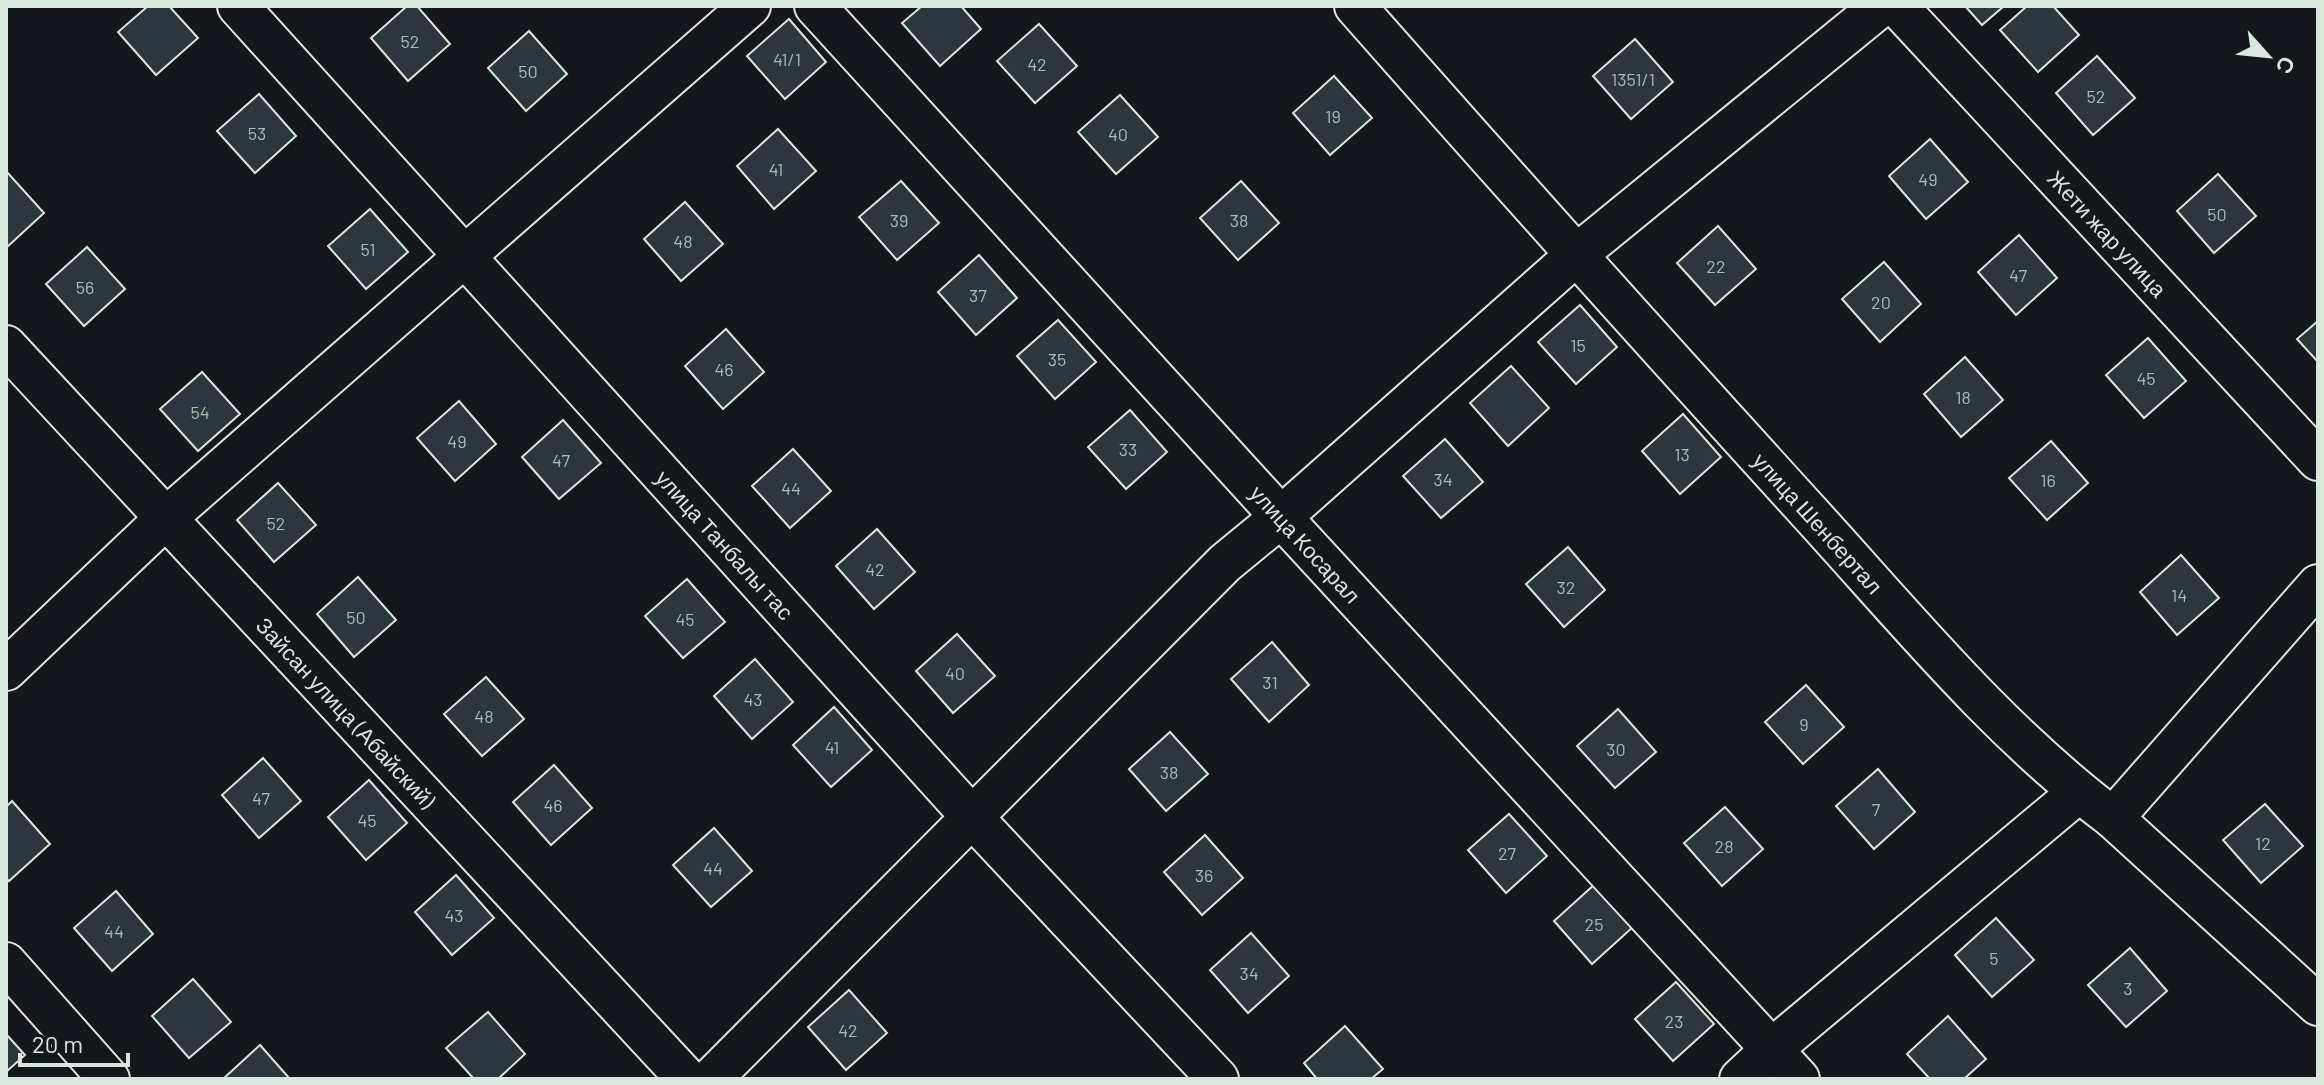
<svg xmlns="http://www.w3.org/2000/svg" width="2324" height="1085" viewBox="0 0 2324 1085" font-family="Barlow,sans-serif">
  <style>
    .building { fill: #2c363c; stroke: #d8e6dc; stroke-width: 2 }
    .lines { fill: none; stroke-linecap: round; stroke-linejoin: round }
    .minor-casing { stroke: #d8e6dc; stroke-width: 44 }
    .minor { stroke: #14181c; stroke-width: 40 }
    .labels { text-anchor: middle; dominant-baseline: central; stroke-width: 6; stroke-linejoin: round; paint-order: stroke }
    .number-label { font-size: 18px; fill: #adbab4 }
    .street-label { font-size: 22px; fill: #d8e6dc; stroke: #14181c }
  </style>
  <rect width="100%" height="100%" fill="#14181c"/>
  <g class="building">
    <polygon points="148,6 169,6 198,38 156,75 118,32"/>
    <polygon points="407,6 417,6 450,44 408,81 371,38"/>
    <polygon points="922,6 961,6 981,29 940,66 902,23"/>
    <polygon points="1965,6 2004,6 1982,25"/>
    <polygon points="2027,6 2053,6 2079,35 2038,72 2000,30"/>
    <polygon points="789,19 826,62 785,99 747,56"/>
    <polygon points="1039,24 1077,66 1035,103 997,61"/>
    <polygon points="529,31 567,74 526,111 488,68"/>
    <polygon points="1635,39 1673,82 1631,119 1593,76"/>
    <polygon points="2097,56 2135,98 2093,135 2056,93"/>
    <polygon points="1334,76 1372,118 1330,155 1293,113"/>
    <polygon points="259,94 296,136 255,173 217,131"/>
    <polygon points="1120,95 1158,137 1116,174 1078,132"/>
    <polygon points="778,129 816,171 774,209 737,166"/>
    <polygon points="1930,139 1968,182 1926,219 1889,176"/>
    <polygon points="6,171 44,213 6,248"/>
    <polygon points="2218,174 2256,216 2214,253 2177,211"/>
    <polygon points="901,181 939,223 897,260 859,217"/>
    <polygon points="1241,181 1279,223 1238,260 1200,218"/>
    <polygon points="685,202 723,244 681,281 644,239"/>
    <polygon points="370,209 408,252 366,289 328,246"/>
    <polygon points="1718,226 1756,269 1715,305 1677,263"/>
    <polygon points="2019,235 2057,278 2016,315 1978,272"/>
    <polygon points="87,247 125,289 84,326 46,284"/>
    <polygon points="979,255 1017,298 976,335 938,292"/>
    <polygon points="1884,262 1921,304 1880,342 1842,299"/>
    <polygon points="1580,305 1617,347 1576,384 1538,342"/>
    <polygon points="1058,320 1096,362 1055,399 1017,356"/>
    <polygon points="2318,321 2318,362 2297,339"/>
    <polygon points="726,329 764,372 723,409 685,366"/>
    <polygon points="2148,338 2186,381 2144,418 2106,375"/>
    <polygon points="1965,357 2003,400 1961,437 1924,394"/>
    <polygon points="1511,366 1549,408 1508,446 1470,403"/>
    <polygon points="202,372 240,414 198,451 160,409"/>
    <polygon points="459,401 496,444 455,481 417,438"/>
    <polygon points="1130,410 1167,452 1126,489 1088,447"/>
    <polygon points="1683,414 1721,457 1680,494 1642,451"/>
    <polygon points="563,420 601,463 559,499 522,457"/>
    <polygon points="1445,439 1483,482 1441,518 1403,476"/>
    <polygon points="2051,441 2088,483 2047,520 2009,478"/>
    <polygon points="793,449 831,491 790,528 752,486"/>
    <polygon points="278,483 316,525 274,562 237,520"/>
    <polygon points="877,529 915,572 874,609 836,566"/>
    <polygon points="1568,547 1605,590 1564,627 1526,584"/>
    <polygon points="2181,555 2219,598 2177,635 2140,592"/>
    <polygon points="358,577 396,620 354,657 317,614"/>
    <polygon points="687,579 725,622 683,658 645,616"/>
    <polygon points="957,634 995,676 953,713 916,671"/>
    <polygon points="1272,642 1309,685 1269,722 1231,679"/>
    <polygon points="755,659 793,702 752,739 714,696"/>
    <polygon points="486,677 524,719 482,756 444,714"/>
    <polygon points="1806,685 1844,727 1803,764 1765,722"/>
    <polygon points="834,707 872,750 831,787 793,745"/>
    <polygon points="1618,709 1656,752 1615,788 1577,746"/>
    <polygon points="1170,732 1208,774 1166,811 1129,769"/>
    <polygon points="263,758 301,801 259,838 222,795"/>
    <polygon points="554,765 592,808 551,845 513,802"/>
    <polygon points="1878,769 1915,812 1874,849 1836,806"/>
    <polygon points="369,780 407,823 366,860 328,817"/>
    <polygon points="12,801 50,844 9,881 6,878 6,807"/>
    <polygon points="2265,804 2303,846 2261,883 2223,840"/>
    <polygon points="1725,807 1763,849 1722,886 1684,843"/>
    <polygon points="1509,814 1547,856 1506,893 1468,850"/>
    <polygon points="714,828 752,871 711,907 673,865"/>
    <polygon points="1205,835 1243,878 1202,915 1164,872"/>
    <polygon points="456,875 494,918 452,955 415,912"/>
    <polygon points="1595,884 1633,927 1592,964 1554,921"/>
    <polygon points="116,891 153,934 112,971 74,928"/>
    <polygon points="1996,918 2034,960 1992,997 1955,955"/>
    <polygon points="1251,933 1289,976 1248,1013 1210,970"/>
    <polygon points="2130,948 2167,991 2126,1027 2088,985"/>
    <polygon points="193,979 231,1022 189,1058 152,1016"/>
    <polygon points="1676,982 1714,1024 1673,1061 1635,1019"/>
    <polygon points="849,990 887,1033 846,1070 808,1027"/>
    <polygon points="488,1012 525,1054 498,1079 474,1079 446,1048"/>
    <polygon points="1948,1016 1986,1059 1964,1079 1930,1079 1907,1054"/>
    <polygon points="1345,1026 1383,1069 1371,1079 1317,1079 1304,1063"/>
    <polygon points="6,1034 25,1055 6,1072"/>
    <polygon points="260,1045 290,1079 223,1079"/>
  </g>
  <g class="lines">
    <g class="minor-casing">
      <g id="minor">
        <path id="s1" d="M238,6L972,817L1218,1079"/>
        <path id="s2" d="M815,6L1281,517L1799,1079"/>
        <path id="s3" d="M1355,6C1504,175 1655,343 1807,510C1904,616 1997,731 2113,818L2318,1005"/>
        <path id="s4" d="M1897,6L2318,460"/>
        <path id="s5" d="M6,346L687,1079"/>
        <polyline points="6,670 166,518 750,6"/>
        <polyline points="2113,818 2318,585"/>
        <polyline points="6,963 109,1079"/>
        <polyline points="711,1079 1225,563 1281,517 1575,256 1881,6"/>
        <polyline points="1740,1079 1772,1049 2079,792"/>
      </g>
    </g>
    <use href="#minor" class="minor"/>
  </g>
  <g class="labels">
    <g class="number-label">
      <text x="410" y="41">52</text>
      <text x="787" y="59">41/1</text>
      <text x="1037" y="64">42</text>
      <text x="528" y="71">50</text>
      <text x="1633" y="79">1351/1</text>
      <text x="2096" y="96">52</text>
      <text x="1333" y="116">19</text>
      <text x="257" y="133">53</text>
      <text x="1118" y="134">40</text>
      <text x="776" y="169">41</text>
      <text x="1928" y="179">49</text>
      <text x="2217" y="214">50</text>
      <text x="899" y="220">39</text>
      <text x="1239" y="220">38</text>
      <text x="683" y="241">48</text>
      <text x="368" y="249">51</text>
      <text x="1716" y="266">22</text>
      <text x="2018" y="275">47</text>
      <text x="85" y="287">56</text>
      <text x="978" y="295">37</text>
      <text x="1881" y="302">20</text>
      <text x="1578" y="345">15</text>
      <text x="1057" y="359">35</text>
      <text x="724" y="369">46</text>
      <text x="2146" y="378">45</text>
      <text x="1963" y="397">18</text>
      <text x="200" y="412">54</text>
      <text x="457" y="441">49</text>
      <text x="1128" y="449">33</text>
      <text x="1682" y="454">13</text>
      <text x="561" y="460">47</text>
      <text x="1443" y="479">34</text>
      <text x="2048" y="480">16</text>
      <text x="791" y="488">44</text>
      <text x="276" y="523">52</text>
      <text x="875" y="569">42</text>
      <text x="1566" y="587">32</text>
      <text x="2179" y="595">14</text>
      <text x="356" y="617">50</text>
      <text x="685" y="619">45</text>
      <text x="955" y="673">40</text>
      <text x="1270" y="682">31</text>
      <text x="753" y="699">43</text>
      <text x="484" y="716">48</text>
      <text x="1804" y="724">9</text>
      <text x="832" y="747">41</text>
      <text x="1616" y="749">30</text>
      <text x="1169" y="772">38</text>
      <text x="261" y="798">47</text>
      <text x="553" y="805">46</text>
      <text x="1876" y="809">7</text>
      <text x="367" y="820">45</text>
      <text x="2263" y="843">12</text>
      <text x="1724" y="846">28</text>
      <text x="1507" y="853">27</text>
      <text x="713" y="868">44</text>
      <text x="1204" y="875">36</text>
      <text x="454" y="915">43</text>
      <text x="1594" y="924">25</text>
      <text x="114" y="931">44</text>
      <text x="1994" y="958">5</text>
      <text x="1249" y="973">34</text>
      <text x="2128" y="988">3</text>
      <text x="1674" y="1021">23</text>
      <text x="848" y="1030">42</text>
    </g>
    <g class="street-label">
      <text stroke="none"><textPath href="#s4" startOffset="310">Жети жар улица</textPath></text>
      <text stroke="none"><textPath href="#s3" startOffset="694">улица Шенбертал</textPath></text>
      <text stroke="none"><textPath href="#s2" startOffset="728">улица Косарал</textPath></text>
      <text stroke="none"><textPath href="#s1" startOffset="726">улица Танбалы тас</textPath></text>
      <text stroke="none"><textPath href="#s5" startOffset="500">Зайсан улица (Абайский)</textPath></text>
    </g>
  </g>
  <rect width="2324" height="1085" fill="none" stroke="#d8e6dc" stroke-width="16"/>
  <g transform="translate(2268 56) rotate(117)" stroke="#14181c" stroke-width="6" paint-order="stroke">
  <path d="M0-6L14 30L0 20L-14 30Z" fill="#d8e6dc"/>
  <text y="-12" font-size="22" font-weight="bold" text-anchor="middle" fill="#d8e6dc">С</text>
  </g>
  <path d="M20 1053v12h108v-12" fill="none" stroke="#d8e6dc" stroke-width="4"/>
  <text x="32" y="1053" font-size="24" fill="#d8e6dc" stroke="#14181c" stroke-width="6" paint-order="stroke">20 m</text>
</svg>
